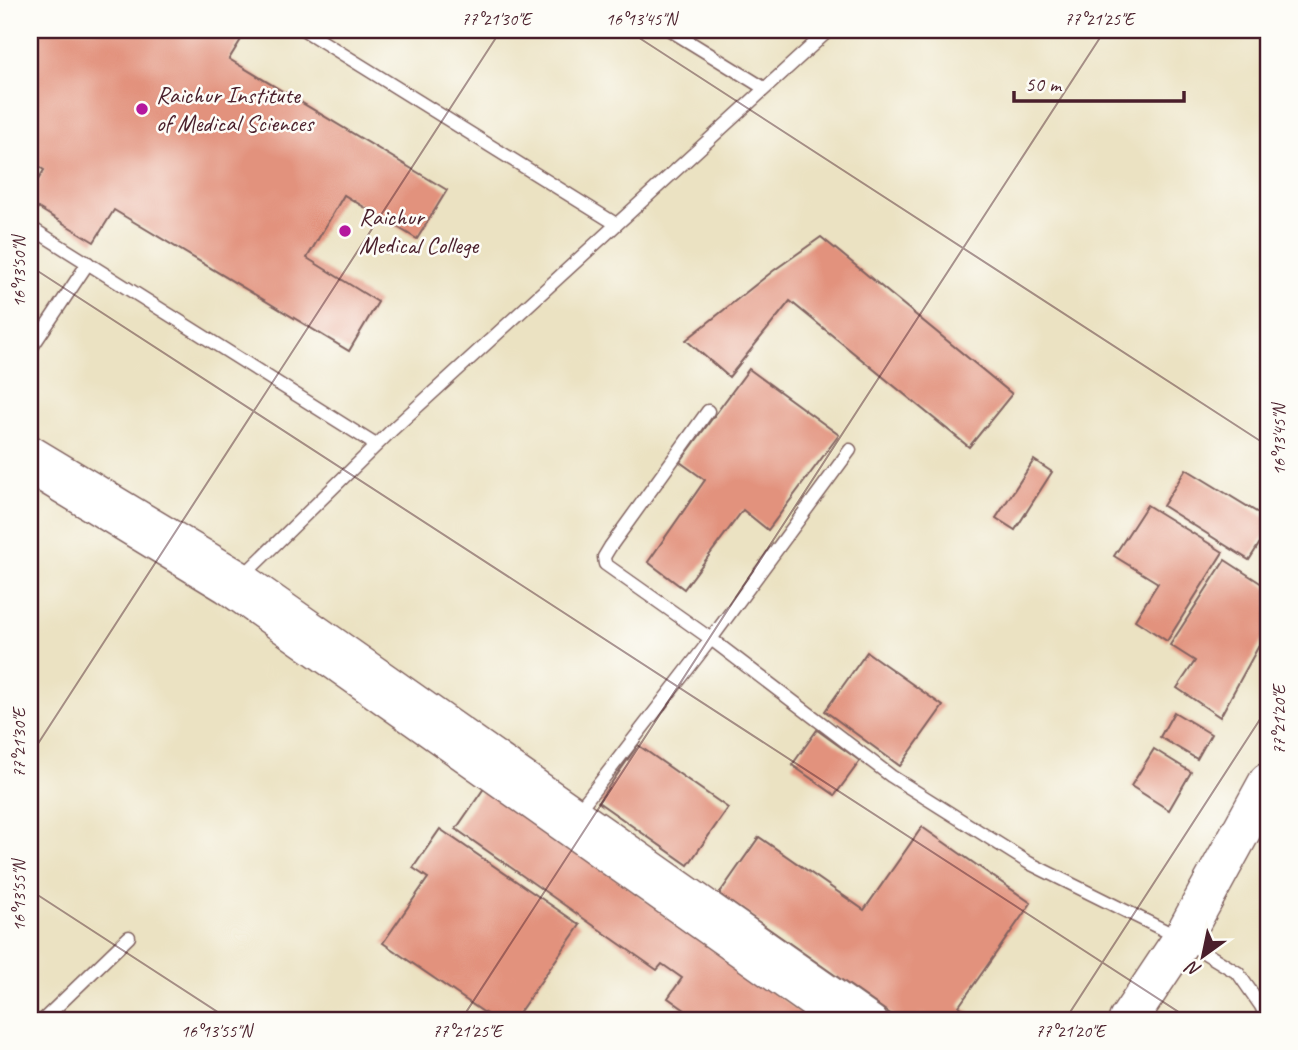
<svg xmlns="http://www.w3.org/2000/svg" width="1298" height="1050" viewBox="0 0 1298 1050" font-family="Caveat,sans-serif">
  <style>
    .building { fill: #e2927d }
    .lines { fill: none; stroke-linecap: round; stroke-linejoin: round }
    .service-casing { stroke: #826360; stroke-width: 15 }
    .minor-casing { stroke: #826360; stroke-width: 29 }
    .trunk-casing { stroke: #826360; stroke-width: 41 }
    .service { stroke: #fff; stroke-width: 12 }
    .minor { stroke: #fff; stroke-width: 26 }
    .trunk { stroke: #fff; stroke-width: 38 }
    .ticks { fill: none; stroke: #4a1f2b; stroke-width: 2; stroke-opacity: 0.45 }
    .poi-dot { fill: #b5179e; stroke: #fdfcf7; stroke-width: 2.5 }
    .labels { text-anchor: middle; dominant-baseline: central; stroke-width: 5; stroke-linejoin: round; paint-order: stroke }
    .poi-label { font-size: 24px; fill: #4a1f2b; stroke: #fdfcf7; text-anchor: start }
    .neatline { fill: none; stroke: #4a1f2b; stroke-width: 2.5 }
    .ticks-label { font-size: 18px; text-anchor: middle; fill: #4a1f2b }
  </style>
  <rect width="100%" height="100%" fill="#fdfcf7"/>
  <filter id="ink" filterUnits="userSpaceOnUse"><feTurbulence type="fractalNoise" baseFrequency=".0143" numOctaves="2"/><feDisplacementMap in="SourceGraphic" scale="14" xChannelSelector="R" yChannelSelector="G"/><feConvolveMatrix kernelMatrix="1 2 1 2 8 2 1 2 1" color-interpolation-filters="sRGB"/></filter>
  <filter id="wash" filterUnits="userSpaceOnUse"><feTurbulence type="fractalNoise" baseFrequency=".00686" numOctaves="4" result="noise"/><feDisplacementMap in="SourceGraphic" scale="28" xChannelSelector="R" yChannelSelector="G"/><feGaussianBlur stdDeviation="1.57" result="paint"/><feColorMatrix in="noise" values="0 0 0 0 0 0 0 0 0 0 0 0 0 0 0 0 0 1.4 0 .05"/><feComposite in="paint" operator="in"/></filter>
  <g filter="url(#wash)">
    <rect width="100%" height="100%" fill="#ebe2c2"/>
    <g id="blocks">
      <g class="building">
        <polygon points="30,30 247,30 229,59 447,190 417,239 344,195 307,258 378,302 349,351 114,210 94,242 30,203 30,193 44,170 30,161"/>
        <polygon points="821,237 1012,394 969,447 790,301 729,377 686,340 773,271"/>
        <polygon points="749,369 839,435 768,530 743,510 684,589 648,562 705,480 680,462"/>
        <polygon points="1034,460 1052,472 1015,530 996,518"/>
        <polygon points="1186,469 1268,519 1268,530 1249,560 1163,506"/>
        <polygon points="1147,505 1223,552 1167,641 1135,620 1158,583 1114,556"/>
        <polygon points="1225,560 1268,588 1268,629 1220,717 1177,688 1195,661 1170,645"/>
        <polygon points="867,652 943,706 900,766 825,711"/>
        <polygon points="1174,712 1211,734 1197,759 1160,737"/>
        <polygon points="817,730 860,761 835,795 792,765"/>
        <polygon points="638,745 728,808 688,865 598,802"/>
        <polygon points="1154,749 1191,772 1169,810 1131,786"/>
        <polygon points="487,784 811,1020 699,1020 668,998 682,978 662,964 657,970 456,829"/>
        <polygon points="922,827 1031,903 959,1006 980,1020 899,1020 719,894 759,837 864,910"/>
        <polygon points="440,829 580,925 514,1020 495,1020 383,943 428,878 413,868"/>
      </g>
    </g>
  </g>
  <g filter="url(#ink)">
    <use href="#blocks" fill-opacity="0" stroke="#826360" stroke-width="2"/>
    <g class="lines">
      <g class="service-casing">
        <g id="service">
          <polyline points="304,30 616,224"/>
          <polyline points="670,30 764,88"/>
          <polyline points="30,227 376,445"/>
          <polyline points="30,350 88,263"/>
          <polyline points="708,411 610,547 604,557 605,564 711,639 891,776 1029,863 1182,939 1238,973 1261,1006 1267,1020"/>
          <polyline points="243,576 393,429 829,30"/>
          <polyline points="578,811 711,639 850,450"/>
          <polyline points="43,1020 129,937"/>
        </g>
      </g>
      <g class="minor-casing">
        <g id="minor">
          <polyline points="30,448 243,576 874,1020"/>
          <polyline points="30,471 224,589 833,1020"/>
        </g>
      </g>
      <g class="trunk-casing">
        <polyline id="trunk" points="1128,1020 1182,939 1268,782"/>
      </g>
      <use href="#service" class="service"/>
      <use href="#minor" class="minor"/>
      <use href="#trunk" class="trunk"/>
    </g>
  </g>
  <path class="ticks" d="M627,30L1268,446M30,266L1191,1020M30,756L501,30M30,890L230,1020M461,1020L1105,30M1065,1020L1268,707"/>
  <g class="poi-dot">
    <circle cx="142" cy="109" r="7"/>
    <circle cx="345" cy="231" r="7"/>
  </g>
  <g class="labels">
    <g class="poi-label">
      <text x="156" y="95">Raichur Institute<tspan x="156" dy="28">of Medical Sciences</tspan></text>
      <text x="359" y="217">Raichur<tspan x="359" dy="28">Medical College</tspan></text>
    </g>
  </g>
  <rect width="1298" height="1050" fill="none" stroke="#fdfcf7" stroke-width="77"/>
  <g transform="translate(1203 956) rotate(213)" stroke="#fdfcf7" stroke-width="5" paint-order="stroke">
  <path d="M0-5L12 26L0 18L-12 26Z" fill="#4a1f2b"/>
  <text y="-10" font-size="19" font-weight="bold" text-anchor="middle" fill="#4a1f2b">N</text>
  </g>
  <path d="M1014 91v10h170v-10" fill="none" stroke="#4a1f2b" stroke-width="3.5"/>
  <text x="1025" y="91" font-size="21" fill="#4a1f2b" stroke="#fdfcf7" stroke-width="5" paint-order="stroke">50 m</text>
  <rect x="38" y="38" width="1222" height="974" class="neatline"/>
  <g class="ticks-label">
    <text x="496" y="25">77°21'30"E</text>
    <text x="641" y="25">16°13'45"N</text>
    <text x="1099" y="25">77°21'25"E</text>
    <text transform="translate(19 272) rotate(-90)" y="6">16°13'50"N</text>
    <text transform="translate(1279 440) rotate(-90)" y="6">16°13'45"N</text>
    <text transform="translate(1279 720) rotate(-90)" y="6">77°21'20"E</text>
    <text transform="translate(19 743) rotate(-90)" y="6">77°21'30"E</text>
    <text transform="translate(19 896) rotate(-90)" y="6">16°13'55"N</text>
    <text x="216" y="1037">16°13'55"N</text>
    <text x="467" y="1037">77°21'25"E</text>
    <text x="1070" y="1037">77°21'20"E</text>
  </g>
</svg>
